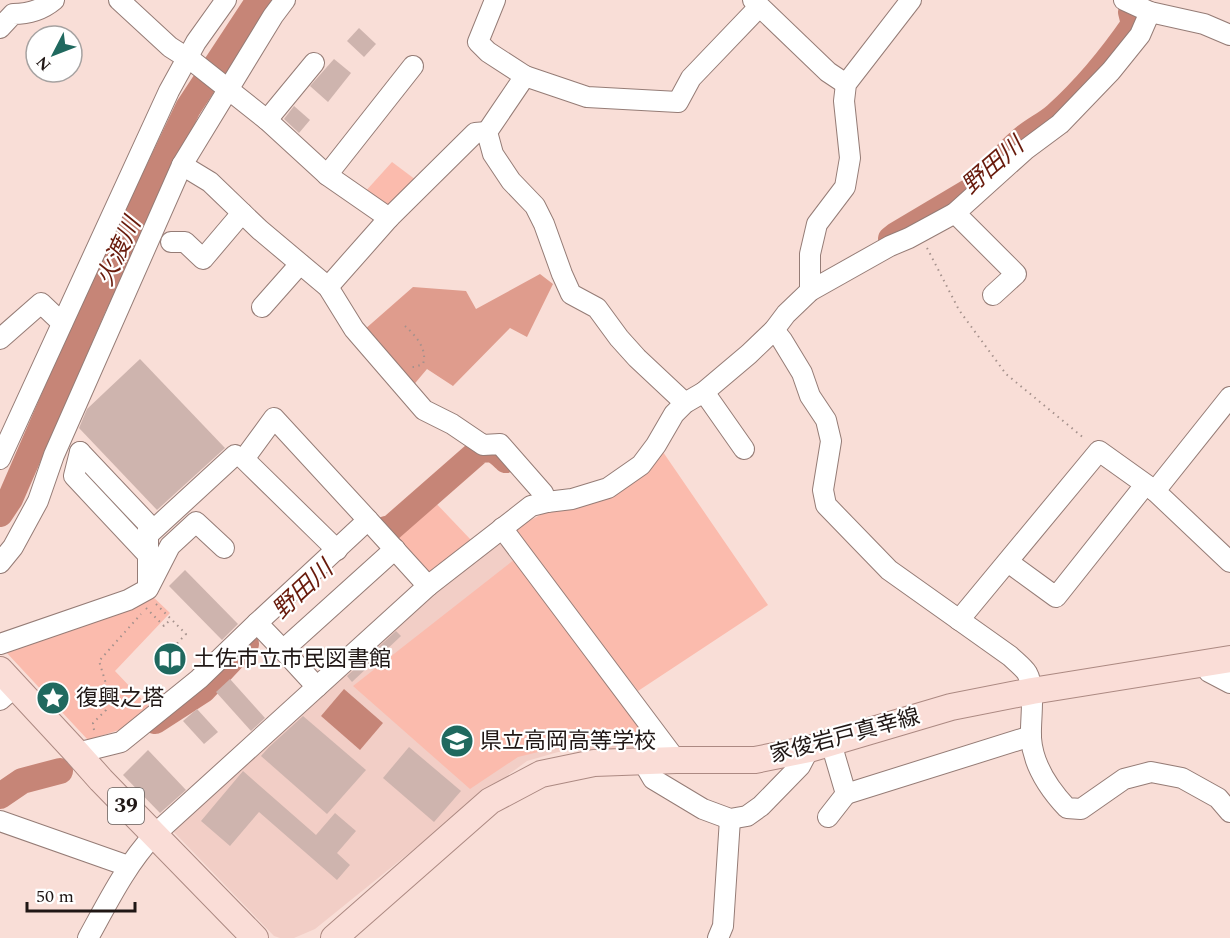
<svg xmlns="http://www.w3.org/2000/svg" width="1230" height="938" viewBox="0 0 1230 938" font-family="Spectral,'Noto Sans JP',serif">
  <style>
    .built { fill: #f2cec6 }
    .green { fill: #fbbbad }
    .forest { fill: #df9c8d }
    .water { fill: #c68577 }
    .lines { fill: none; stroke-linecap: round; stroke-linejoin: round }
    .river { stroke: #c68577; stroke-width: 26 }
    .building { fill: #ceb4ae }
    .minor-casing { stroke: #957c76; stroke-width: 22 }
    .major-casing { stroke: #ac8982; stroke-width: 28 }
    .path { stroke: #a5918c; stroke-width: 2; stroke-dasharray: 1.5 4.5; stroke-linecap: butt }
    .minor { stroke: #fff; stroke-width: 20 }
    .major { stroke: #faddd7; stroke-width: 26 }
    .labels { text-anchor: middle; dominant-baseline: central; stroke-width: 4.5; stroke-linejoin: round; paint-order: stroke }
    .shield { fill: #fff; stroke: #635d5b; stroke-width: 1.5 }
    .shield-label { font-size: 21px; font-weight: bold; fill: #201715 }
    .poi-label { font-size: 22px; fill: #201715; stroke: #fff; text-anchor: start }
    .street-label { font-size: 22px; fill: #201715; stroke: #fff }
    .water-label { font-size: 24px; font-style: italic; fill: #681a0b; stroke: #fff }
  </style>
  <rect width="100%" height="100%" fill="#f9ded7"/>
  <polygon class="built" points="498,539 507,540 654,737 650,746 558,752 527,761 481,795 315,929 294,938 280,938 274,936 169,827 333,678"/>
  <g class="green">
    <polygon points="392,162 420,183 390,213 364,193"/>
    <polygon points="663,452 768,605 638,691 512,530 544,513 621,492"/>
    <polygon points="431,498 471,540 435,571 425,573 389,533"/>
    <polygon points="515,559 651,736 646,743 558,747 518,757 470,789 353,686"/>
    <polygon points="150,594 170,613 115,671 151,709 119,730 88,740 6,652"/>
  </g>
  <polygon class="forest" points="540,274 553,284 527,337 510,328 453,386 427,369 411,388 364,330 413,287 466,291 476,309"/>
  <polygon class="water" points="344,689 383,723 360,750 321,716"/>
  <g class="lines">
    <g class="river">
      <path d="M891,239L896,235L970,191C989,177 1001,157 1019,142C1030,131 1045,125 1056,115C1086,88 1112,56 1134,24L1131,12"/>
      <polyline points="0,514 10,499 93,308 188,108 259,0"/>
      <path d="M386,529L391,528L480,450C494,448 496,451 506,460"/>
      <polyline points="155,721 203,690 246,644"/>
      <polyline points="0,796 22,781 60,771"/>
    </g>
  </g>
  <g class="building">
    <polygon points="359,28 376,44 364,57 347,41"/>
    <polygon points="334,59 351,73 328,102 310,86"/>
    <polygon points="294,106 310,120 299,133 284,119"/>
    <polygon points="140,359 225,448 157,510 79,428 87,409"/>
    <polygon points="185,570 238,624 222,640 169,586"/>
    <polygon points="396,631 401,636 352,682 347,676"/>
    <polygon points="230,679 265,718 251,731 216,692"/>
    <polygon points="197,709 218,732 204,744 183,721"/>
    <polygon points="303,716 366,770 327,814 261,756 269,747"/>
    <polygon points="409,747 461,791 434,822 383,778"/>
    <polygon points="148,750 186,790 160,813 123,775"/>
    <polygon points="243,771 316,835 335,813 356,831 337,853 350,865 337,880 259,812 230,846 201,821"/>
  </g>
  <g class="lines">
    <g class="minor-casing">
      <g id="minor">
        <polyline points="119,0 170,47 195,63 267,120 327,175 389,218"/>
        <polyline points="495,0 478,42 488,52 525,76 487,132 493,154 511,181 535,206 544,224 562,274 571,294 597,308 619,338 637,358 685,403"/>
        <polyline points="753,0 828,72 846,84"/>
        <polyline points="1124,0 1150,12 1204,24 1230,35"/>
        <path d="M0,28L13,14C29,14 42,10 54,0"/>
        <polyline points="525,76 587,97 678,102 691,78 759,7"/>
        <polyline points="267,120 314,63"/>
        <polyline points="182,165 210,182 260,230 328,287 354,329 424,410 452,424 483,445 500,444 543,493 547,502"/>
        <polyline points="327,175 413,66"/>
        <polyline points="955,213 1016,274 993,295"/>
        <polyline points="171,242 185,242 203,259 242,213"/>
        <polyline points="328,287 389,218 475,133 487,132"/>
        <polyline points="810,291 810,254 817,224 845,187 850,158 844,101 846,84 911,0"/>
        <polyline points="262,307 300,264"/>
        <path d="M774,330L782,340L802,373L810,396L826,420L831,441L823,490L826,505L889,570L1010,656C1015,661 1023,667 1027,673C1036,689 1030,720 1031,738C1033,765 1050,790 1067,808L1081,809L1124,779L1151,772L1182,778L1218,798L1230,812"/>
        <polyline points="0,339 41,303 62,323"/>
        <polyline points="704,392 744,449"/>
        <polyline points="1230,397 1155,491 1230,562"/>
        <polyline points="80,452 148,524 148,586"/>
        <polyline points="80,452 74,476 148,555"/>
        <polyline points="0,459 169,91 196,42 226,0"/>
        <polyline points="502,528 676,760"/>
        <polyline points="148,535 235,455"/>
        <polyline points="337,550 244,459 274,418 368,520 428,586"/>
        <polyline points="1008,562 1056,597 1145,485"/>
        <polyline points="0,563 13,547 38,501 54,455 182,165 273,16 285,0"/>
        <polyline points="959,620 1099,451 1155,491"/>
        <polyline points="257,623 283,650"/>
        <polyline points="0,644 128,600 148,589 170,546 196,522 224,548"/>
        <polyline points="1203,663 1209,672 1230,683"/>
        <polyline points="317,687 283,650 395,549"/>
        <polyline points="0,700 16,686"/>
        <polyline points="77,753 121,742 199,679 257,623 368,520"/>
        <polyline points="643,762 653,779 703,809 730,819 747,816 761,806 800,766 809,749"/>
        <polyline points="846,794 1031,736"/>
        <polyline points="828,817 846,794 831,743"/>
        <polyline points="0,821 128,866"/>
        <path d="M88,938C108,902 126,865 154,835L428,586L531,506L547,502L572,499L608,488L641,465L656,445L674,414L685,403L704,392L749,354L774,330L786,314L810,291L890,246L909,238L955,213L1025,150L1060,124L1111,71L1140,35L1150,12"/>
        <polyline points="718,938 723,926 730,819"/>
      </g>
    </g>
    <g class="major-casing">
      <g id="major">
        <polyline points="0,670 77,753 101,780 255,938"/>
        <polyline points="334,938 490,801 541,774 594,763 676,760 755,760 809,749 951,707 1032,691 1230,659"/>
      </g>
    </g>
    <g class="path">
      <polyline points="927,248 959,310 1006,374 1085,439"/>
      <path d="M405,326C415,335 428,349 423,364L415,367H410"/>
      <polyline points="156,604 186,634 170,651"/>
      <polyline points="146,608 164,626 171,619"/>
      <polyline points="94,730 93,723 106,710 107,687 99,661 141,614"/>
    </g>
    <use href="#minor" class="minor"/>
    <use href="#major" class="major"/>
  </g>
  <defs>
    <g id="library-disc" transform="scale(1.725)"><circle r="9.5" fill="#20695f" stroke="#fff"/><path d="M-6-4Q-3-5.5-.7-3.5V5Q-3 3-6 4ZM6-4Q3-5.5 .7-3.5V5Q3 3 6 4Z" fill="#fff"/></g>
    <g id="sight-disc" transform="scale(1.725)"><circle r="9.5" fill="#20695f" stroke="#fff"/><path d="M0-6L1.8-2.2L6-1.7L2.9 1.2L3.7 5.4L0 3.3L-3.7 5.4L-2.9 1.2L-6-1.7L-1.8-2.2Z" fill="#fff"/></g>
    <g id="school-disc" transform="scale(1.725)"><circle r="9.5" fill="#20695f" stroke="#fff"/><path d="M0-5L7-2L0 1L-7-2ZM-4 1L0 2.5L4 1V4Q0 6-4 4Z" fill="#fff"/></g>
  </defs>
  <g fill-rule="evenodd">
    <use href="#library-disc" x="170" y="659"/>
    <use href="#sight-disc" x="53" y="698"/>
    <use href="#school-disc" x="457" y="741"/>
  </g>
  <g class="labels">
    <rect class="shield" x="108" y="788" width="36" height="36" rx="4.5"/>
    <g class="shield-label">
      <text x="126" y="806">39</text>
    </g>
    <g class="poi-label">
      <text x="193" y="659">土佐市立市民図書館</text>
      <text x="76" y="698">復興之塔</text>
      <text x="480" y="741">県立高岡高等学校</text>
    </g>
    <g class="street-label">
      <text transform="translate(845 736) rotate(-15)">家俊岩戸真幸線</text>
    </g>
    <g class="water-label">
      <text transform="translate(993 166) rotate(-41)">野田川</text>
      <text transform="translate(119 252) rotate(-65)">火渡川</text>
      <text transform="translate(303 590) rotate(-43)">野田川</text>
    </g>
  </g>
  <g transform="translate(54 54) rotate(228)"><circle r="28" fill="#ffffff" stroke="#a6a2a1" stroke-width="1.5"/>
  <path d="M0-4.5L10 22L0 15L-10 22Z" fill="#20695f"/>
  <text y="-9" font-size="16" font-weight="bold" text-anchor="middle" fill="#201715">N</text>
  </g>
  <path d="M27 902v9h108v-9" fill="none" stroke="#201715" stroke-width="3"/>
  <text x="36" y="902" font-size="18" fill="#201715" stroke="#ffffff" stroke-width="4.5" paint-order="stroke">50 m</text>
</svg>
